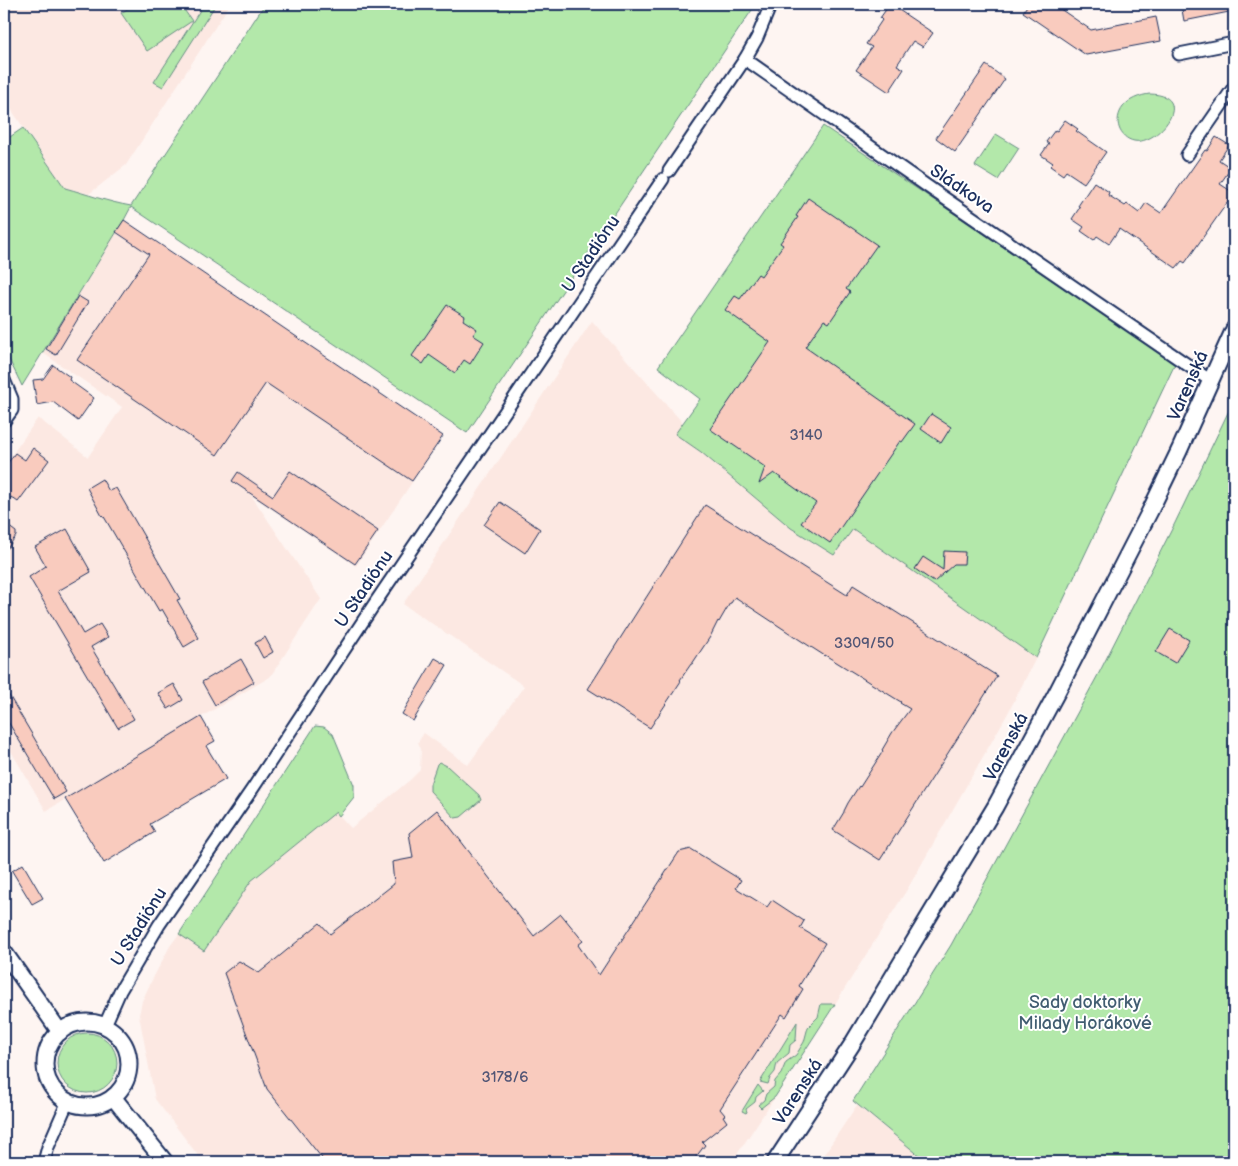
<svg xmlns="http://www.w3.org/2000/svg" width="1238" height="1166" viewBox="0 0 1238 1166" font-family="'Balsamiq Sans',sans-serif">
  <style>
    .built { fill: #fce8e2 }
    .green { fill: #b3e8aa; stroke: #678c84 }
    .building { fill: #f9cbbe; stroke: #1b2f5e }
    .lines { fill: none; stroke-linecap: round; stroke-linejoin: round }
    .minor-casing { stroke: #1b2f5e; stroke-width: 15 }
    .tertiary-casing { stroke: #1b2f5e; stroke-width: 19 }
    .minor { stroke: #fff; stroke-width: 11 }
    .tertiary { stroke: #fff; stroke-width: 15 }
    .labels { text-anchor: middle; dominant-baseline: central; stroke-width: 4; stroke-linejoin: round; paint-order: stroke }
    .number-label { font-size: 15px; fill: #525676 }
    .street-label { font-size: 18px; fill: #1b2f5e; stroke: #fff }
    .park-label { font-size: 18px; fill: #415d71; stroke: #fff }
  </style>
  <rect width="100%" height="100%" fill="#fef5f2"/>
  <filter id="ink" filterUnits="userSpaceOnUse"><feTurbulence type="fractalNoise" baseFrequency=".02" numOctaves="2"/><feDisplacementMap in="SourceGraphic" scale="10" xChannelSelector="R" yChannelSelector="G"/><feConvolveMatrix kernelMatrix="1 2 1 2 8 2 1 2 1" color-interpolation-filters="sRGB"/></filter>
  <g filter="url(#ink)">
    <g class="built">
      <polygon points="4,4 230,4 126,165 89,194 65,188 4,99"/>
      <polygon points="124,220 443,436 356,566 251,495 321,599 270,677 201,717 46,811 4,739 4,466 38,418 88,457 122,407 43,353"/>
      <polygon points="592,321 683,423 676,434 701,452 791,528 834,555 853,529 1036,658 1008,713 908,888 835,1004 775,1097 732,1162 203,1162 155,1099 139,1015 142,1001 151,982 170,946 179,934 204,951 251,881 336,812 351,828 410,780 420,770 421,749 418,742 424,733 468,765 524,686 403,604"/>
      <polygon points="857,1105 927,1162 819,1162"/>
    </g>
    <g class="green">
      <polygon points="135,4 180,4 192,21 147,51 121,13"/>
      <polygon points="204,4 216,4 163,87 154,82"/>
      <path d="M265,4H756L467,433L131,207L124,220L22,386L4,349V141L23,128L65,188C87,194 108,202 131,206Z"/>
      <path d="M1150,94C1198,95 1158,146 1134,141C1119,138 1113,120 1123,107C1128,100 1140,95 1150,94Z"/>
      <polygon points="823,126 943,206 1175,364 1036,658 853,529 834,555 791,528 701,452 675,434 700,399 658,367"/>
      <polygon points="996,134 1019,148 998,180 975,166"/>
      <polygon points="1234,400 1234,1162 927,1162 853,1101 951,945 1099,673 1175,523"/>
      <polygon points="315,726 324,727 333,734 354,785 354,797 339,816 336,812 251,881 204,951 179,934"/>
      <polygon points="439,762 447,766 479,795 481,800 461,817 455,818 430,791 430,784 437,764"/>
      <polygon points="821,1004 835,1004 775,1097 761,1108 758,1105 764,1100 766,1094 774,1087 775,1081 781,1074 786,1062 796,1055 804,1042 808,1027 818,1017"/>
      <polygon points="797,1022 796,1040 790,1045 789,1053 777,1063 775,1072 770,1078 768,1084 760,1082"/>
      <circle cx="87" cy="1063" r="30"/>
      <polygon points="758,1085 763,1091 756,1097 755,1102 746,1109 747,1112 746,1113 742,1111"/>
    </g>
    <g class="building">
      <polygon points="890,4 933,33 923,47 913,41 897,65 904,69 889,92 856,70 872,47 866,44 882,20 880,18"/>
      <polygon points="1028,4 1053,4 1091,30 1156,17 1161,41 1086,55 1023,12"/>
      <polygon points="1181,4 1234,4 1234,11 1184,21"/>
      <polygon points="986,65 1005,79 955,152 936,138"/>
      <polygon points="1065,120 1078,129 1076,131 1106,152 1084,183 1066,171 1063,175 1050,166 1053,163 1041,155 1049,144 1046,142 1055,130 1057,131"/>
      <polygon points="1216,137 1229,145 1219,160 1231,168 1220,184 1234,193 1185,263 1182,261 1176,268 1119,229 1109,244 1097,236 1094,240 1081,231 1084,227 1072,219 1080,207 1078,206 1094,182 1109,192 1108,195 1125,206 1127,204 1139,213 1146,203 1161,213 1205,150 1207,151"/>
      <polygon points="808,198 877,245 846,289 850,292 829,323 824,320 805,347 915,424 902,442 900,441 830,543 801,523 816,503 774,473 759,484 765,467 710,429 770,342 725,310 735,296 740,299 758,274 761,276 783,245 780,243 798,217 796,216"/>
      <polygon points="124,220 443,436 412,481 266,383 217,455 77,360 149,254 116,232"/>
      <polygon points="78,296 88,302 56,355 46,349"/>
      <polygon points="447,305 465,316 463,320 477,329 473,335 484,342 470,364 464,360 455,373 429,355 423,364 412,356"/>
      <polygon points="53,365 70,377 69,380 94,398 78,421 53,402 37,405 33,380 43,379"/>
      <polygon points="931,414 951,427 941,443 921,429"/>
      <polygon points="33,448 49,460 18,502 11,497 4,508 4,468 15,453 25,460"/>
      <polygon points="290,471 378,531 355,564 232,481 238,472 273,496"/>
      <polygon points="102,479 109,491 116,488 180,599 177,600 199,638 184,647 162,609 159,611 103,515 102,516 87,488"/>
      <polygon points="500,502 540,529 525,553 484,525"/>
      <polygon points="705,505 847,595 853,585 997,676 880,860 833,830 844,812 844,811 848,803 859,786 860,787 883,751 882,750 892,733 910,709 900,703 901,702 825,655 825,656 800,640 735,597 731,603 730,603 719,622 718,621 710,637 692,664 691,664 680,680 681,681 650,728 588,689"/>
      <polygon points="4,523 16,532 16,536 4,553"/>
      <polygon points="67,529 91,572 58,591 83,634 100,624 108,637 91,647 134,719 118,728 29,577 46,566 35,547"/>
      <polygon points="944,551 965,552 964,564 954,564 934,582 915,569 923,557 943,570"/>
      <polygon points="1170,629 1189,640 1175,663 1156,652"/>
      <polygon points="265,637 273,652 263,658 255,643"/>
      <polygon points="435,658 447,665 413,721 402,714"/>
      <polygon points="241,659 254,682 215,705 202,682"/>
      <polygon points="174,684 183,700 168,709 158,693"/>
      <polygon points="4,687 66,792 54,799 4,715"/>
      <polygon points="201,717 215,741 206,746 226,779 150,824 155,832 104,863 65,799"/>
      <polygon points="437,810 534,936 561,914 583,941 578,945 599,975 679,852 691,849 741,880 736,888 767,907 772,900 804,921 800,928 825,943 799,986 803,989 786,1017 782,1014 720,1109 725,1115 723,1116 727,1122 702,1142 705,1145 692,1162 325,1162 267,1089 224,973 239,961 259,973 320,923 330,934 394,884 392,862 413,858 409,833"/>
      <polygon points="23,864 43,898 32,904 12,871"/>
    </g>
    <g class="lines">
      <g class="minor-casing">
        <g id="minor">
          <polyline points="1179,54 1234,43"/>
          <polyline points="745,59 937,193 1211,381"/>
          <polyline points="1187,155 1234,87"/>
          <polyline points="669,171 745,59 757,38 771,4"/>
          <polyline points="4,380 12,399 12,410 4,421"/>
          <polyline points="105,1025 120,991 159,925 253,788 375,603 663,179"/>
          <polyline points="44,1162 48,1147 68,1101"/>
        </g>
      </g>
      <g class="tertiary-casing">
        <g id="tertiary">
          <polyline points="4,952 60,1032"/>
          <circle cx="87" cy="1064" r="42"/>
          <polyline points="113,1097 165,1162"/>
          <polyline points="775,1162 851,1046 995,807 1056,694 1150,511 1179,451 1234,329"/>
        </g>
      </g>
      <use href="#minor" class="minor"/>
      <use href="#tertiary" class="tertiary"/>
    </g>
  </g>
  <g class="labels">
    <g class="number-label">
      <text x="806" y="435">3140</text>
      <text x="864" y="643">3309/50</text>
      <text x="505" y="1077">3178/6</text>
    </g>
    <g class="street-label">
      <text transform="translate(962 189) rotate(34)">Sládkova</text>
      <text transform="translate(591 254) rotate(-56)">U Stadiónu</text>
      <text transform="translate(1188 386) rotate(-66)">Varenská</text>
      <text transform="translate(364 589) rotate(-56)">U Stadiónu</text>
      <text transform="translate(1006 747) rotate(-62)">Varenská</text>
      <text transform="translate(139 927) rotate(-58)">U Stadiónu</text>
      <text transform="translate(798 1092) rotate(-57)">Varenská</text>
    </g>
    <g class="park-label">
      <text x="1085" y="1002">Sady doktorky<tspan x="1085" dy="21">Milady Horákové</tspan></text>
    </g>
  </g>
  <rect width="1238" height="1166" fill="none" stroke="#fff" stroke-width="20"/>
  <rect x="10" y="10" width="1218" height="1146" fill="none" stroke="#1b2f5e" stroke-width="2" filter="url(#ink)"/>
</svg>
